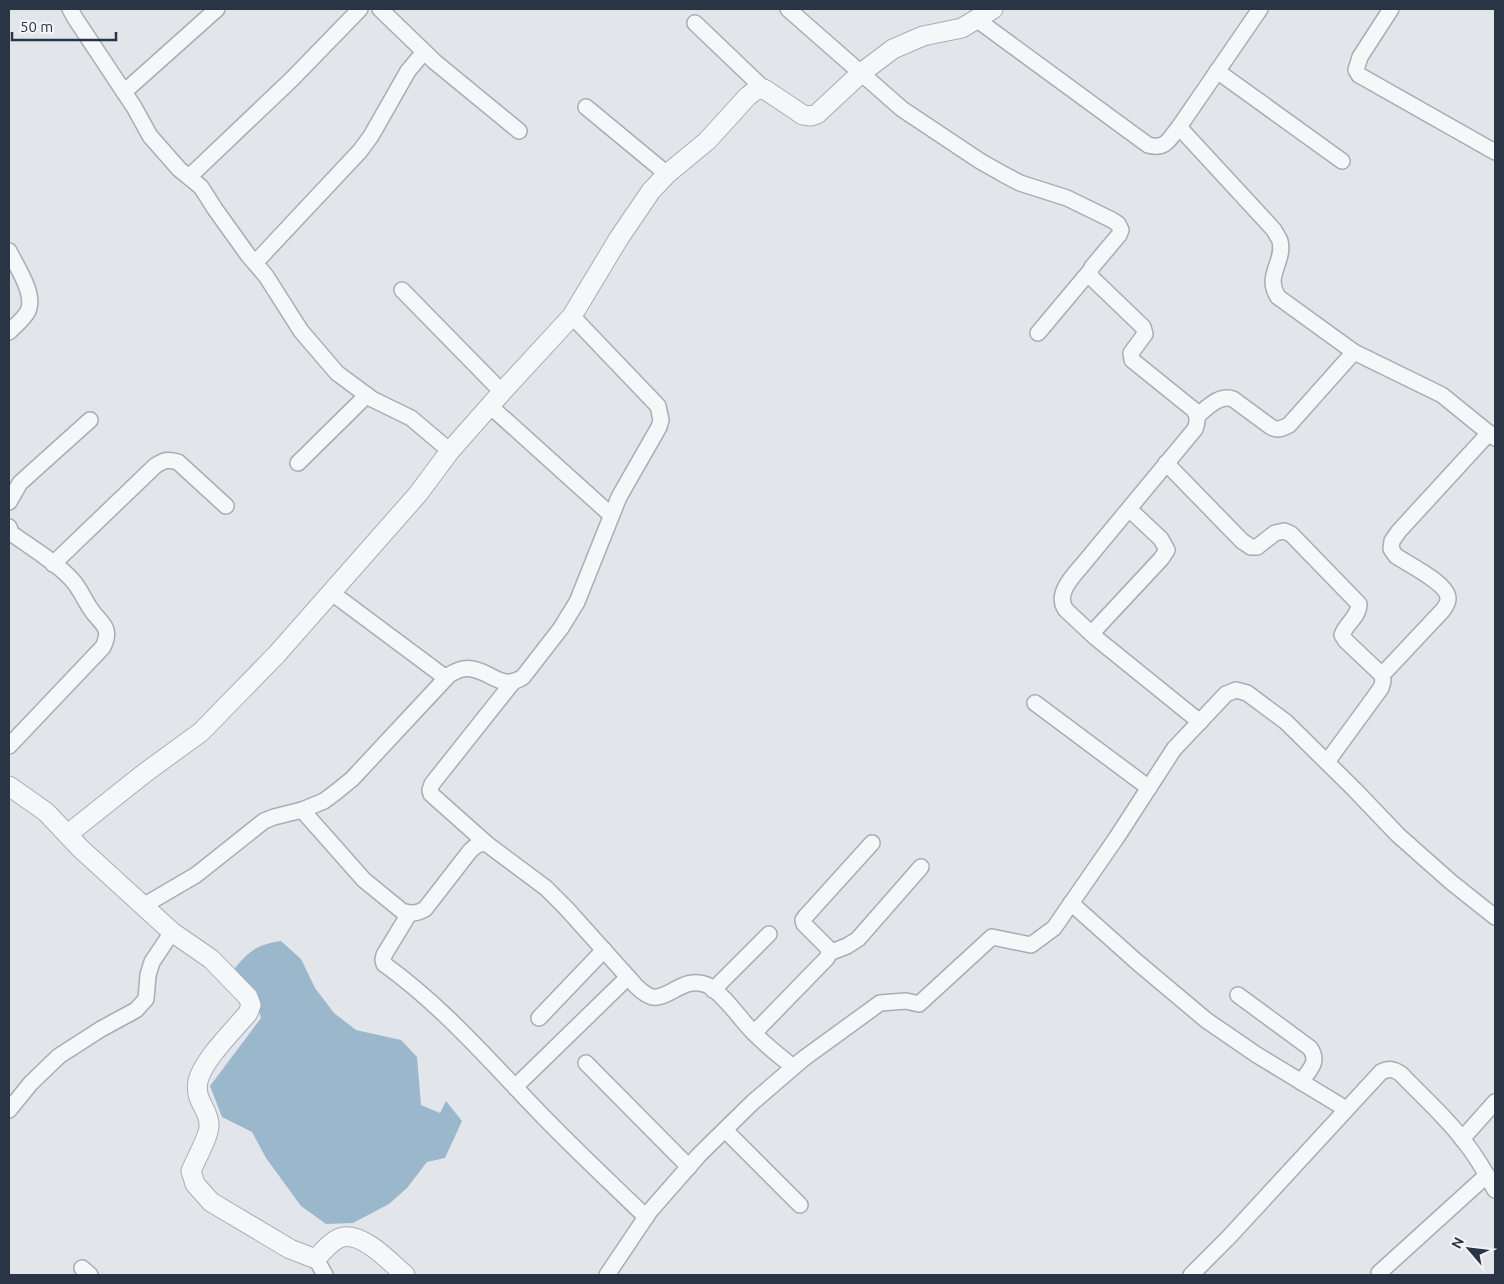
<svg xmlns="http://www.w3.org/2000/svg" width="1504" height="1284" viewBox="0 0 1504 1284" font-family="Ubuntu,sans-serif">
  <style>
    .water { fill: #9bb7cc }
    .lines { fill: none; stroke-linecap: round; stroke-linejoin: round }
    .minor-casing { stroke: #a7adb6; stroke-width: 18 }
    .tertiary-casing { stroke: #a7adb6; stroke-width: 21 }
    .minor { stroke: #f5f7f9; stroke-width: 15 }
    .tertiary { stroke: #f5f7f9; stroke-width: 19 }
  </style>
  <rect width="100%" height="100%" fill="#e2e6eb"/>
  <path class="water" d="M281,941L301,959L315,988L334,1013L356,1030L401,1040L417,1057L421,1105L440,1113L446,1101L462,1121L445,1158L427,1162L407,1188L389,1204L353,1223L326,1224L301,1206L266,1158L252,1132L222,1117L210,1086L261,1018L257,1002L234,969C249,951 256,945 281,941Z"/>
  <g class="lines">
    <g class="minor-casing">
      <g id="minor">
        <polyline points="70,9 75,18 134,107 150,136 179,169 201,187 215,209 248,255 266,276 301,331 337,373 372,399 411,418 450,451"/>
        <polyline points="380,9 435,62 519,131"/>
        <path d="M788,9L902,109L980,161L1003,174L1020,183L1067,198L1112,220L1118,224L1121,230L1119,235L1092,267C1090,271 1090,274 1092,278L1143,327L1145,334L1131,353L1132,360L1194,410C1198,417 1198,421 1195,429L1084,563C1074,575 1054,594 1066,610L1096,638L1200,722"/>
        <polyline points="1391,9 1360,57 1356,70 1359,75 1495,152"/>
        <path d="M976,19L1148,145C1166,150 1169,139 1179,127L1260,9"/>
        <polyline points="695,23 764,89"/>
        <polyline points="1217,71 1342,161"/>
        <polyline points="124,92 217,9"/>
        <polyline points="586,107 667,174"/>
        <path d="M1179,127L1274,230C1276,234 1279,238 1280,241C1285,262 1264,276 1278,297L1354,352L1442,395L1495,438"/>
        <polyline points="189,177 292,79 360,9"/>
        <path d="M9,251C16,266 36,294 28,311C24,319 16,325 9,332"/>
        <polyline points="255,263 360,151 371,136 408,71 424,52"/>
        <polyline points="402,290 502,392"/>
        <polyline points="1038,333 1090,271"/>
        <polyline points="490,406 611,515"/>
        <path d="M1197,416C1207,408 1219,394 1233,399L1271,427C1278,431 1283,428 1289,425L1354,352"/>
        <polyline points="298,463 367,395"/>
        <path d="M1166,463L1242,541L1251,547H1257L1275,533L1284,531L1291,534L1359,604C1359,617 1346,623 1342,635L1346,641L1382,675L1383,681L1381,688L1327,762"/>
        <polyline points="9,502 20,483 90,420"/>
        <path d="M9,527L11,533C30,547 59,564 73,581C80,589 84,599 90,608C100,624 113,626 103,647L9,746"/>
        <path d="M53,564L155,466C164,460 168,459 178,462L226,506"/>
        <polyline points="332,593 446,678"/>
        <polyline points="1092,633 1161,559 1167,550 1161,539 1129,509"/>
        <path d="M1382,675L1443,610C1445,607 1448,603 1448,599C1449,584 1408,564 1396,556L1391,549L1392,541L1399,531L1489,433"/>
        <polyline points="1035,703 1149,788"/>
        <path d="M302,810L364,880L402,911C411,914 416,914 425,909L470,851C475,846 480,842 487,844L546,888L566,908L636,986C640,990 646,995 652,997C668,1000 685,975 707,985C723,993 740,1019 753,1032C765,1045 780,1056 793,1067"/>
        <polyline points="486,843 431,794 430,790 432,784 513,682"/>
        <polyline points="1071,903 1137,962 1206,1020 1257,1055 1346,1109"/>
        <path d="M143,906L196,875L264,821L274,817L302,810L324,801L336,792L352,779L449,675C456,671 463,667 472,669C492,672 502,691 523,677L561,628L577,602L619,497L659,427L661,420L658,406L572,316"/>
        <path d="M409,914L384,955L383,960L384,964C441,1005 487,1058 535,1108C571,1146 609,1181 646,1217"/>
        <polyline points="829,953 847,946 858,939 921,867"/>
        <polyline points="713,990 769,934"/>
        <path d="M1238,995L1310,1048C1320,1062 1309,1070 1301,1082"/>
        <polyline points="539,1018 604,950"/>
        <polyline points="754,1033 827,958 829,954 829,949 804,924 803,920 806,916 872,843"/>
        <polyline points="586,1063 689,1167"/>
        <polyline points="515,1087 628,977"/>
        <polyline points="9,1110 31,1083 59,1056 101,1029 136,1010 146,999 148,975 152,962 172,932"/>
        <polyline points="725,1130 800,1205"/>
        <polyline points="1462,1139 1495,1102"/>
        <polyline points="316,1259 325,1275"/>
        <polyline points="82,1268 90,1275"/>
        <polyline points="1379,1273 1487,1175"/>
        <polyline points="607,1275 650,1211 699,1155 753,1102 803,1059 880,1003 906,1001 919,1004 992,937 1031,945 1054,928 1117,837 1174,749 1226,694 1236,690 1247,693 1286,722 1354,789 1398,835 1451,882 1495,917"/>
        <path d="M1191,1275L1229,1237L1381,1072C1389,1068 1394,1069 1401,1074C1422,1096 1446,1117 1464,1141C1476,1156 1486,1173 1495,1190"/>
      </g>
    </g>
    <g class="tertiary-casing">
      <g id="tertiary">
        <path d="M9,786L46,812L81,849L172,932L211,959L248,997L251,1005L248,1013C233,1031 203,1060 198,1081C194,1102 209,1108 209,1125C210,1134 195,1161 191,1171L195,1184L211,1202L290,1249L316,1259C323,1251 333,1239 343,1237C364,1233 391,1263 405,1275"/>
        <polyline points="68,834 146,772 201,732 277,654 418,494 450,451 502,392 572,316 619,238 651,191 667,174 707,141 748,96 756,90 764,89 803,115 811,116 817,114 861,73 893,49 923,36 962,28 993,9"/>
      </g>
    </g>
    <use href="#minor" class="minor"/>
    <use href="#tertiary" class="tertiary"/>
  </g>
  <rect width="1504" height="1284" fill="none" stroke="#293544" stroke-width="20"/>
  <g transform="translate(1469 1249) rotate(298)" stroke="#f2f5f8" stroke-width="4" paint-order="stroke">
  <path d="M0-4L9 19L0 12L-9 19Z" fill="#293544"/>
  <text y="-8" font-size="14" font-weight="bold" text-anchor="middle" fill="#293544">N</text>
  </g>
  <path d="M12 32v8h104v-8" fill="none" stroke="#293544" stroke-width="2.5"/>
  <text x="20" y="32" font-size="15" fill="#293544" stroke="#f2f5f8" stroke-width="4" paint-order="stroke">50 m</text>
</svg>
